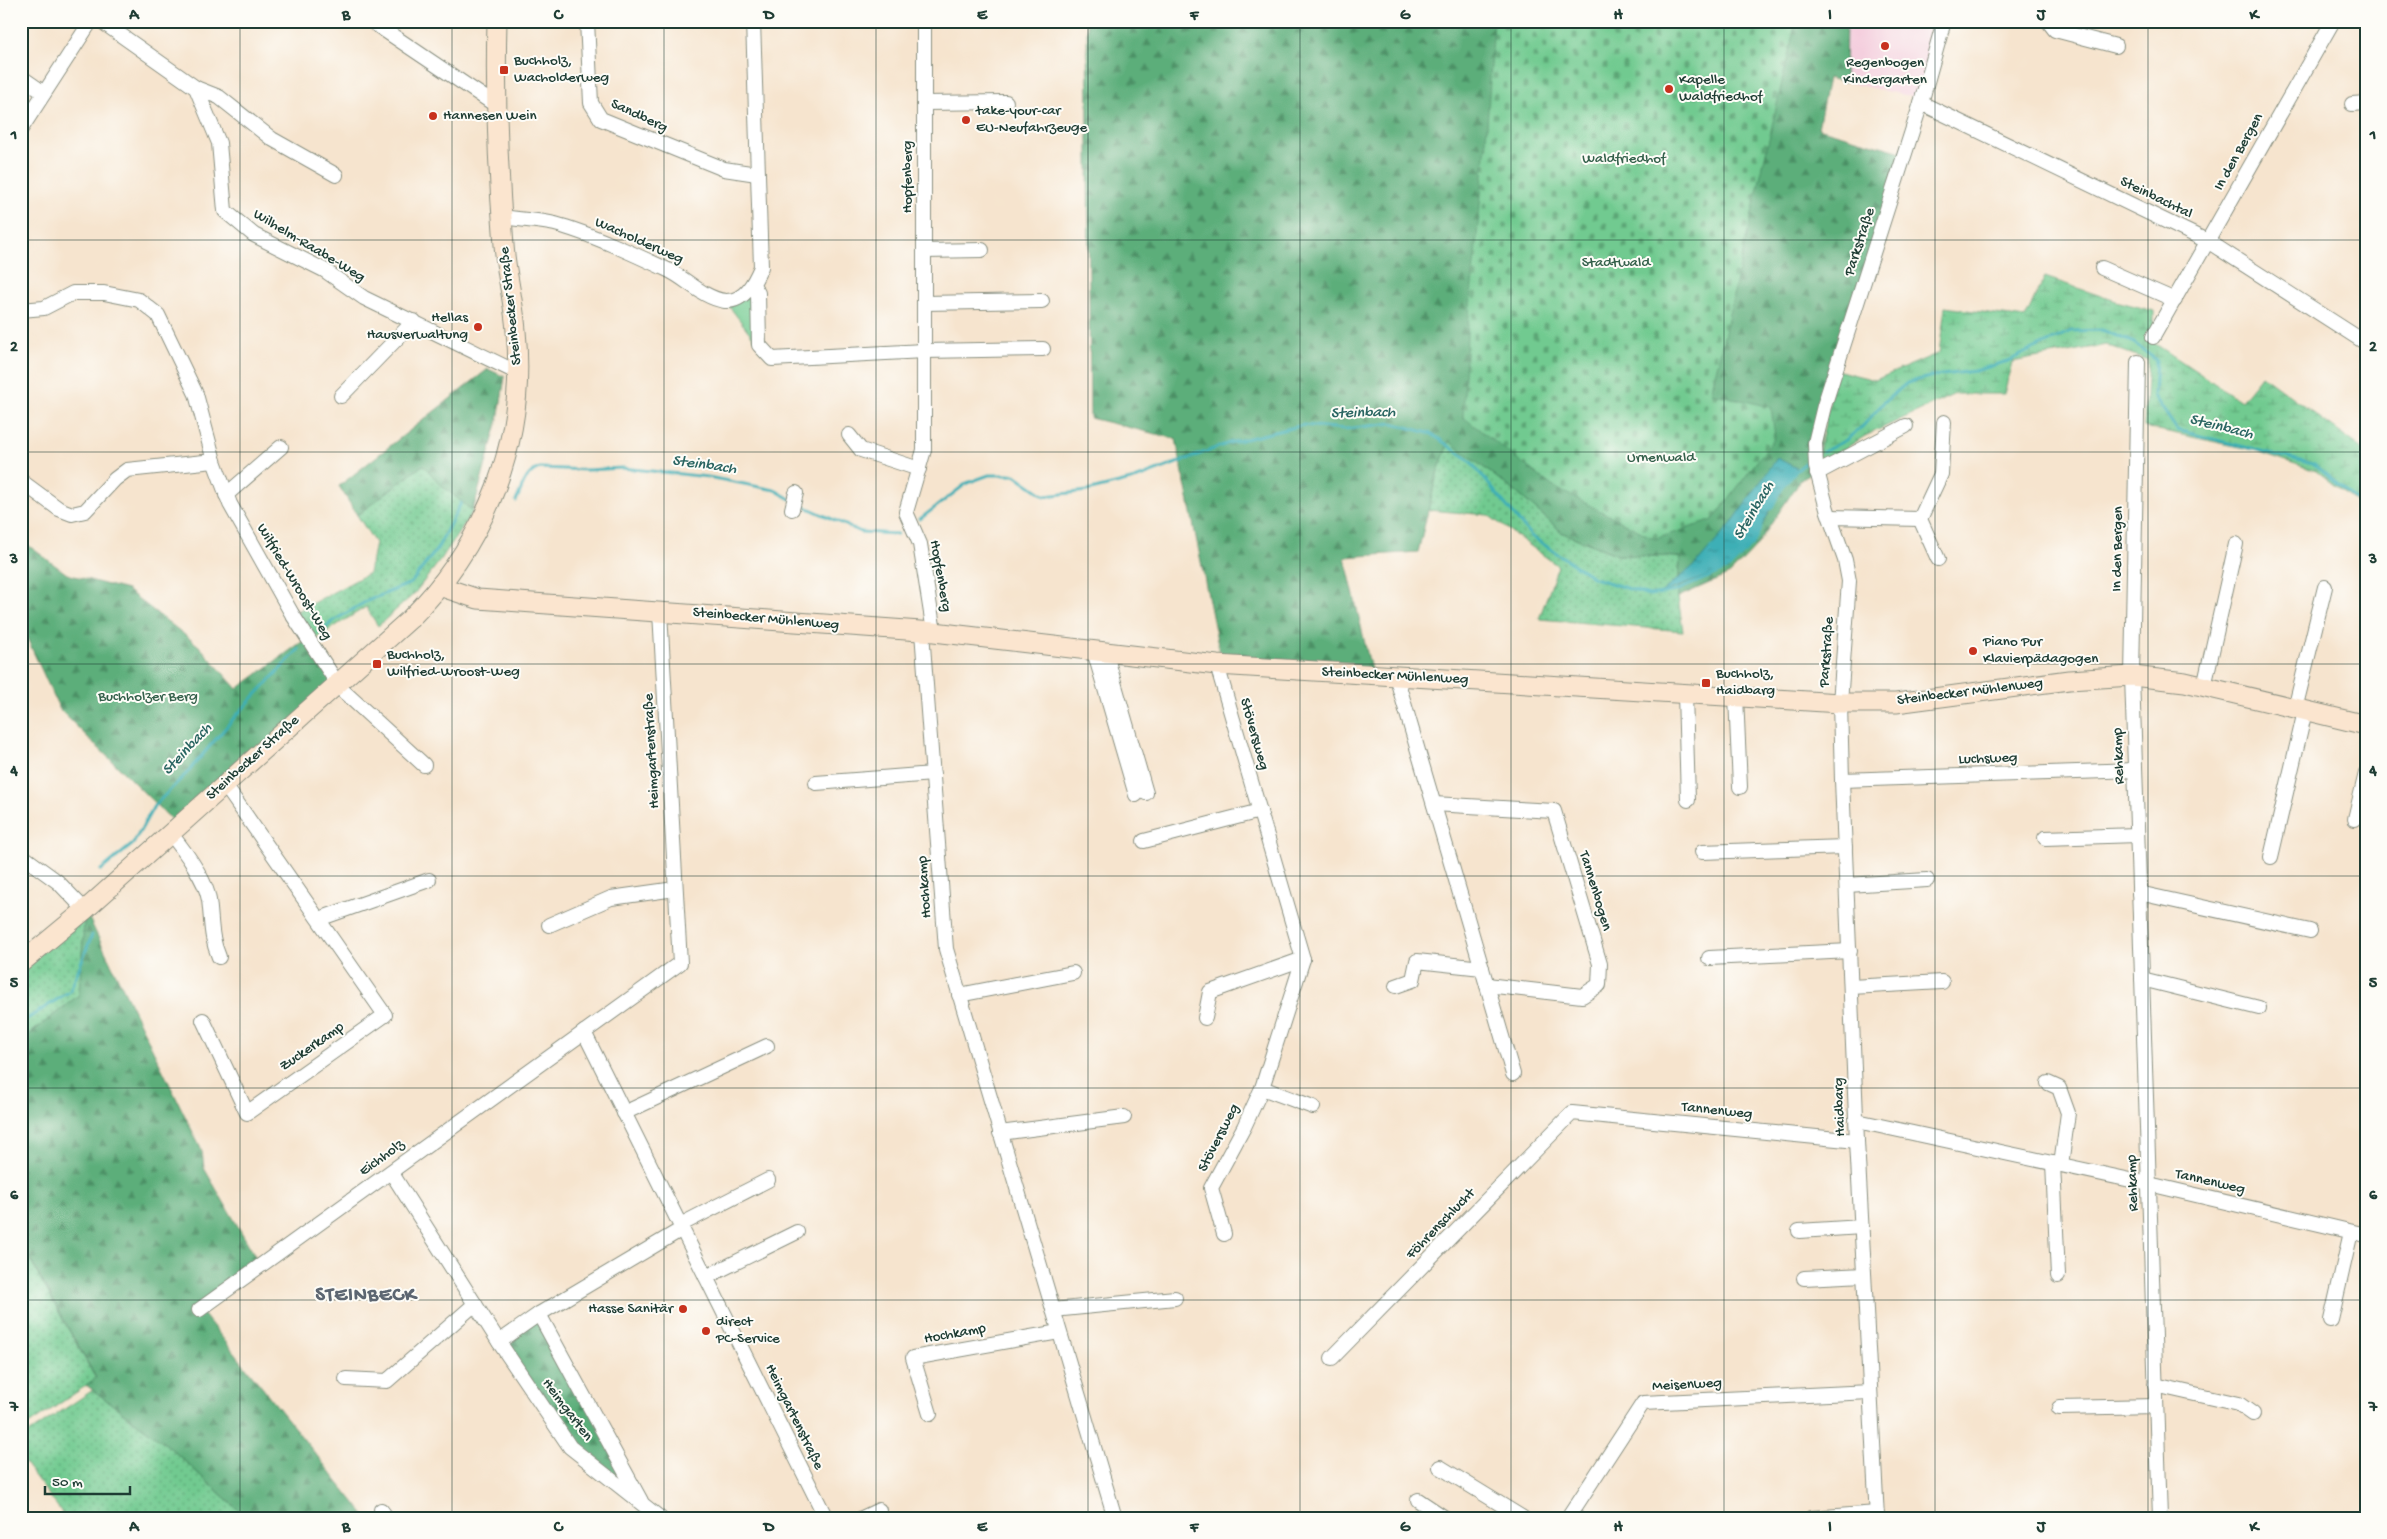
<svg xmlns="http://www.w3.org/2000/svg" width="2387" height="1539" viewBox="0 0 2387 1539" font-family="'Gochi Hand',sans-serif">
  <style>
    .built { fill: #f4cfde }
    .grass { fill: url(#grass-dots); stroke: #488462 }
    .forest { fill: url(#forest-firs); stroke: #3e7657 }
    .wetland { fill: url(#wetland-marsh); stroke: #488462 }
    .cemetery { fill: url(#cemetery-stones); stroke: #488462 }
    .park { fill: #71ca90; stroke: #488462 }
    .water { fill: url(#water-ripples); stroke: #2e7675 }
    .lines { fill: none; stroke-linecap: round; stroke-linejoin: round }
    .stream { stroke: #3eafb6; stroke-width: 3 }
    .street-casing { stroke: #8a9081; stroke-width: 16 }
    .secondary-casing { stroke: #8a9081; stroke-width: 21 }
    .street { stroke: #fff; stroke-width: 14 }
    .secondary { stroke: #fbe5cf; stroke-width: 19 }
    .grid { fill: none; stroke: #1f3d34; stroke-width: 1; stroke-opacity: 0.55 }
    .poi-dot { fill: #c8321e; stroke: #fdfcf7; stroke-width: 2 }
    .labels { text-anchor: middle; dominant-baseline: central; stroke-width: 4; stroke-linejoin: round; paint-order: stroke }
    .poi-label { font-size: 15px; fill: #1f3d34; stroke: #fdfcf7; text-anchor: start }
    .street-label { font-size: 15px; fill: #1f3d34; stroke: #fdfcf7 }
    .park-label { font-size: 15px; fill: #34604b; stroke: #fdfcf7 }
    .water-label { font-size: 16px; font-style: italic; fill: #2a6562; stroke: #fdfcf7 }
    .district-label { font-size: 20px; font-weight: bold; letter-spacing: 1px; fill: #5d6671; stroke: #fdfcf7 }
    .neatline { fill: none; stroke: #1f3d34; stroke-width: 2 }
    .grid-label { font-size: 16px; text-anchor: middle; font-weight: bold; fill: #1f3d34 }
  </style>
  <defs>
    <pattern id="grass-dots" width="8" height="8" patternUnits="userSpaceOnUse" patternTransform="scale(1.25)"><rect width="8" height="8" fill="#71ca90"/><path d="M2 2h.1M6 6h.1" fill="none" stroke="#5ca576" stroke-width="1.8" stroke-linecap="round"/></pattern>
    <pattern id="forest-firs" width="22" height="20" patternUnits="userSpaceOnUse" patternTransform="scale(1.25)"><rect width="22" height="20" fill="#5cae7a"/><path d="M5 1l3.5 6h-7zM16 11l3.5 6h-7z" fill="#4b8f65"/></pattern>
    <pattern id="wetland-marsh" width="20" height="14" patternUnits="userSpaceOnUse" patternTransform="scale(1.25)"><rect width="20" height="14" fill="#71ca90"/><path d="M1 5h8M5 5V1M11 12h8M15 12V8" fill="none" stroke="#5ca576"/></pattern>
    <pattern id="cemetery-stones" width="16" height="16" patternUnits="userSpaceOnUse" patternTransform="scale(1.25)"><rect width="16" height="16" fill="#71ca90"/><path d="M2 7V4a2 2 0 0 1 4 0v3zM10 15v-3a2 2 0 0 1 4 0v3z" fill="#5ca576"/></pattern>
    <pattern id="water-ripples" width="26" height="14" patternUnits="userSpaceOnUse" patternTransform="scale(1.25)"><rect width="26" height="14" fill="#3eafb6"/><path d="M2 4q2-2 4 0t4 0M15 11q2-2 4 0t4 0" fill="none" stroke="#339095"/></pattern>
  </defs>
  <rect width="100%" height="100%" fill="#fdfcf7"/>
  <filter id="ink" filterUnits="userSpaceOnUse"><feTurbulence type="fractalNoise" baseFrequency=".02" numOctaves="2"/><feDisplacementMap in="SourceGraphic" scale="10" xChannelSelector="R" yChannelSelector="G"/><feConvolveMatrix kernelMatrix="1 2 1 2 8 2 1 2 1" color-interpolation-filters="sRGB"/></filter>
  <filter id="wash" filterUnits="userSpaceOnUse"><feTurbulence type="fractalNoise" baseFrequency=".0096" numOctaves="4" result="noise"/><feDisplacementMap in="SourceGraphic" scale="20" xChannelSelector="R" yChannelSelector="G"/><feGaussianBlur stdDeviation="1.12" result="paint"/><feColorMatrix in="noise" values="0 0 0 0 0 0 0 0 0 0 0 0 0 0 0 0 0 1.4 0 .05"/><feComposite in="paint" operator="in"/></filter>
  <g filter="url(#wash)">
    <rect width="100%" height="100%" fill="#f6e4ce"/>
    <polygon class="built" points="1846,21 1944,21 1922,99 1845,82"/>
    <g class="grass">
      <polygon points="1449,440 1517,493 1563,533 1618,555 1680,557 1678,597 1683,631 1539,619 1558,566 1488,515 1428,510 1437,474"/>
      <polygon points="424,464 441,485 473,511 442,558 414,594 378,626 366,607 313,640 296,612 369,573 375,543 357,515"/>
      <polygon points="85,918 79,995 21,1041 21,969"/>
      <polygon points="21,1244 96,1379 21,1430"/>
      <polygon points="93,1390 167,1445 247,1518 66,1518 21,1458 21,1438"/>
    </g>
    <g class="forest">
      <polygon points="1087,21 1846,21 1845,82 1828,78 1818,128 1905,153 1824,406 1816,467 1800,481 1755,548 1730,574 1678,597 1680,557 1618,555 1563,533 1517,493 1449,441 1437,474 1418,552 1345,557 1372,674 1221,660 1176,439 1090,418"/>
      <polygon points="488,369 505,377 498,420 473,511 441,485 423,465 357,515 339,486"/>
      <polygon points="21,540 67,574 127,590 199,646 237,689 307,638 337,683 178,826 60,710 21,625"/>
      <polygon points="85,910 202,1151 204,1168 261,1266 200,1310 367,1518 247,1518 167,1445 86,1385 96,1378 21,1243 21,1041 79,995"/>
      <polygon points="539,1314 644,1506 570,1447 499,1342"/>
    </g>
    <polygon class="wetland" points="2045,277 2116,301 2154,311 2154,343 2241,401 2262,375 2366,452 2366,510 2316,471 2254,450 2144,427 2148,360 2106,345 2012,362 2004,394 1955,394 1865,436 1816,467 1836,370 1875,380 1939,353 1945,307 2025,318"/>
    <polygon class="cemetery" points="1494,21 1796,21 1711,393 1771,407 1775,437 1713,520 1655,539 1552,486 1463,417 1467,334 1485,155"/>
    <polygon class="park" points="753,285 759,345 725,301"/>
    <polygon class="water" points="1777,458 1797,468 1782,487 1753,544 1729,568 1659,594 1697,563 1731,524"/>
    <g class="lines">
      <g class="stream">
        <polyline points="1823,452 1846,440 1863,426 1884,402 1907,383 1933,376 1975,371 2008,361 2071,331 2102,330 2134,343 2156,360 2154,396 2177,430 2313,464 2366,508"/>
        <path d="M516,501C522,489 525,472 540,468L587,470L622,468L671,473L708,477L775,490L790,499"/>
        <polyline points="797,503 861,532 897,534"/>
        <path d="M1771,509C1780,491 1789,474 1807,462"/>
        <polyline points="920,519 967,483 989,475 1015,475 1045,496 1087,491 1135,479 1229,443 1303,425 1345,429 1392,423 1432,434 1470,461 1531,536 1594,578 1649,595 1676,591 1729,568 1753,544 1761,527"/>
        <polyline points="320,632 333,621 367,601 411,583 437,549 461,503"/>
        <polyline points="101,870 133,844 154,806 187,773 233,719 299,649"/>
        <polyline points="21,1023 70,991 92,935"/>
      </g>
    </g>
  </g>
  <g filter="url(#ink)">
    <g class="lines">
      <g class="street-casing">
        <g id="street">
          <polyline points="101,21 196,88 219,143 225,211 254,235 324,270 364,298 518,373"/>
          <polyline points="371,21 497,106"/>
          <polyline points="587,21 591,103 601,119 724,169 757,174"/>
          <polyline points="924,21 924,450 906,512 920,544 934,632"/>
          <polyline points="2048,21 2055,30 2116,46"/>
          <polyline points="21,77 44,93"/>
          <polyline points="196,88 219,97 272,139 336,175"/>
          <polyline points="924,103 1006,102"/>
          <polyline points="1921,103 2209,242 2366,343"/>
          <polyline points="2352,104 2366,103"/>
          <polyline points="21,129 91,21"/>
          <path d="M502,217C520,220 538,220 555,224C589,233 636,255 668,270C687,279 703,298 725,301C745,302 755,281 761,267L753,21"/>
          <polyline points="924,251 982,250"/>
          <polyline points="2102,268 2175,300"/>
          <polyline points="753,285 758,293 759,345 772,359 924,351 1043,349"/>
          <polyline points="924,303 1042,301"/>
          <polyline points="21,310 44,308 73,293 104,293 139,300 158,315 196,394 214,461 230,504 292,614 341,689 424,765"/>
          <polyline points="2153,337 2333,21"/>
          <polyline points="2138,362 2132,676 2160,1518"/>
          <polyline points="341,396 414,321"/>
          <polyline points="849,435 861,450 919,469"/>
          <polyline points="1817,473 1906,426"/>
          <polyline points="21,481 59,509 72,514 85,511 115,479 127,470 214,461"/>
          <polyline points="226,495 281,447"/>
          <polyline points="792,509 796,493"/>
          <polyline points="1830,517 1920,519"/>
          <polyline points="1938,559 1920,519 1941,474 1944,422"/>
          <polyline points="922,632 946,949 1115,1518"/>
          <polyline points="1094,651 1136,795"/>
          <polyline points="1105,651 1146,793"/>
          <polyline points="1217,665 1303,959 1262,1088 1244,1127 1211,1188 1224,1234"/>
          <polyline points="1396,676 1513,1074"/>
          <polyline points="2204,687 2236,544"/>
          <polyline points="1685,693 1688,800"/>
          <polyline points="1736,696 1740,787"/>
          <polyline points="2295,709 2325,587"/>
          <polyline points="1842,780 2135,770"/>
          <polyline points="816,783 933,774"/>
          <polyline points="1434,804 1554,811 1600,964 1599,985 1582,996 1487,985"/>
          <polyline points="2355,819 2366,773"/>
          <path d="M170,833C184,850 206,880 209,900C212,922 210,936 219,957"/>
          <polyline points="2045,838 2137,835"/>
          <polyline points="1144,841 1260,811"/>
          <polyline points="1702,852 1845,847"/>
          <polyline points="21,855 58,882 85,910"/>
          <polyline points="2271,857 2305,711"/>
          <polyline points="1847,885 1927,880"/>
          <polyline points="2139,893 2310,931"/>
          <polyline points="319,919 429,880"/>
          <polyline points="549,925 611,898 675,889"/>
          <polyline points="1709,958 1850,951"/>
          <polyline points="2142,979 2259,1008"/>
          <polyline points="1396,986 1413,980 1417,961 1482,968"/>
          <polyline points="1851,987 1942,982"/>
          <polyline points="959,995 1073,973"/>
          <polyline points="1205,1018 1210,992 1303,959"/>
          <polyline points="203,1020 247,1113 385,1015 224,784"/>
          <polyline points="584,1032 826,1518"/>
          <polyline points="2048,1083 2059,1088 2068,1113 2061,1165"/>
          <polyline points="1262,1088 1313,1107"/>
          <polyline points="624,1113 767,1046"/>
          <polyline points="1857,1121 2149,1184 2366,1235"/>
          <polyline points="1000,1133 1124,1117"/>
          <polyline points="2053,1163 2058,1276"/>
          <polyline points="391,1172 499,1342 570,1447 660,1518"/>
          <polyline points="680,1225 768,1180"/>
          <polyline points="1799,1231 1862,1227"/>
          <polyline points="706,1277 797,1232"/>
          <polyline points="1804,1278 1864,1275"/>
          <polyline points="199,1310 680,963 660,612"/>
          <polyline points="1053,1310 1175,1298"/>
          <polyline points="539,1314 641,1501"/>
          <polyline points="2331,1320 2351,1232"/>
          <polyline points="499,1342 539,1314 682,1229"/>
          <polyline points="1332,1358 1572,1113 1857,1141"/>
          <polyline points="346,1379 387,1381 475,1304"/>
          <polyline points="2155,1385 2239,1404 2253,1414"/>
          <polyline points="2059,1408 2156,1406"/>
          <polyline points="930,1414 913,1358 1059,1332"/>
          <polyline points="1440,1467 1523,1518"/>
          <polyline points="1418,1500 1445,1518"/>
          <polyline points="381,1510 387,1518"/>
          <polyline points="862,1518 879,1510"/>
          <polyline points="1568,1518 1643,1403 1870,1392"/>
          <polyline points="1811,1518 1877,1513"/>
          <polyline points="1877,1518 1857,1141 1842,780 1840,703 1849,581 1845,560 1827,509 1816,467 1815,443 1824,406 1921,103 1944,21"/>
        </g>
      </g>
      <g class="secondary-casing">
        <g id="secondary">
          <polyline points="441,584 448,589 478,599 934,632 1217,665 1840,703 1896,703 2069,680 2132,676 2185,682 2366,725"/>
          <path d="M21,963L85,910L410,619C487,542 527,440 516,331C514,302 506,274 504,245C498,171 495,95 497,21"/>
        </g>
      </g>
      <use href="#street" class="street"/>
      <use href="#secondary" class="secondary"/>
    </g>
  </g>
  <path class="grid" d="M240,21V1518M452,21V1518M664,21V1518M876,21V1518M1088,21V1518M1300,21V1518M1511,21V1518M1724,21V1518M1935,21V1518M2148,21V1518M21,240H2366M21,452H2366M21,664H2366M21,876H2366M21,1088H2366M21,1300H2366"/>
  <g class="poi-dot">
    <circle cx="1885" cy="46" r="5"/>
    <rect x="499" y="65" width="10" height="10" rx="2.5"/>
    <circle cx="1669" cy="89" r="5"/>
    <circle cx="433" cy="116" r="5"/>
    <circle cx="966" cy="120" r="5"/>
    <circle cx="478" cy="327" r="5"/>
    <circle cx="1973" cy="651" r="5"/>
    <rect x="372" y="659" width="10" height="10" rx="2.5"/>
    <rect x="1701" y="678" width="10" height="10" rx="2.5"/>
    <circle cx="683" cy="1309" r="5"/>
    <circle cx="706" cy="1331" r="5"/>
  </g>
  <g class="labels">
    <g class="poi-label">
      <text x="514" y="61">Buchholz,<tspan x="514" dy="17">Wacholderweg</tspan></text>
      <text x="1885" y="63" text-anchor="middle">Regenbogen<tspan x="1885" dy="17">Kindergarten</tspan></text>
      <text x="1679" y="80">Kapelle<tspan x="1679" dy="17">Waldfriedhof</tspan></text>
      <text x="976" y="111">take-your-car<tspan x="976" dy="17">EU-Neufahrzeuge</tspan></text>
      <text x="443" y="116">Hannesen Wein</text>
      <text x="468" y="318" text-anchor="end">Hellas<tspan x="468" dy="17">Hausverwaltung</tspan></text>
      <text x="1983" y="642">Piano Pur<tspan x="1983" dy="17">Klavierpädagogen</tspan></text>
      <text x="387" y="655">Buchholz,<tspan x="387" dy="17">Wilfried-Wroost-Weg</tspan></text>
      <text x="1716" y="674">Buchholz,<tspan x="1716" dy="17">Haidbarg</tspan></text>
      <text x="673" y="1309" text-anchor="end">Hasse Sanitär</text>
      <text x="716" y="1322">direct<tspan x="716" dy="17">PC-Service</tspan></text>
    </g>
    <g class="street-label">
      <text transform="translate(639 116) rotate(25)">Sandberg</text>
      <text transform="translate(2239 152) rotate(-61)">In den Bergen</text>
      <text transform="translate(908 177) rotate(-90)">Hopfenberg</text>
      <text transform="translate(2156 198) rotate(26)">Steinbachtal</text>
      <text transform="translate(639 241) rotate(24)">Wacholderweg</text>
      <text transform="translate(1860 242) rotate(-72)">Parkstraße</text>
      <text transform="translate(309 246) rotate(31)">Wilhelm-Raabe-Weg</text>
      <text transform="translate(511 306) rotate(-96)">Steinbecker Straße</text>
      <text transform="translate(2118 549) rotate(-89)">In den Bergen</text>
      <text transform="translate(940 576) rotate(80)">Hopfenberg</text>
      <text transform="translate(294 582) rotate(59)">Wilfried-Wroost-Weg</text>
      <text transform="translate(766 619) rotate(5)">Steinbecker Mühlenweg</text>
      <text transform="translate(1827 652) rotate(-86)">Parkstraße</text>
      <text transform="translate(1395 676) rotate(3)">Steinbecker Mühlenweg</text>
      <text transform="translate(1970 692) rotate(-7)">Steinbecker Mühlenweg</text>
      <text transform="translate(1254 734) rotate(74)">Stöversweg</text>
      <text transform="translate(652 751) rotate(-93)">Heimgartenstraße</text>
      <text transform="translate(2119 756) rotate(-92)">Rehkamp</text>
      <text transform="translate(253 758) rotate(-42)">Steinbecker Straße</text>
      <text transform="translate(1988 759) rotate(-2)">Luchsweg</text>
      <text transform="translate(925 887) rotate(-94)">Hochkamp</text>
      <text transform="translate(1595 891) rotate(73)">Tannenbogen</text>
      <text transform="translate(312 1047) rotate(-35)">Zuckerkamp</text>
      <text transform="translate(1840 1107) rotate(-92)">Haidbarg</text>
      <text transform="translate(1717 1111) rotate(6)">Tannenweg</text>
      <text transform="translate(1219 1138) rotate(-63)">Stöversweg</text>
      <text transform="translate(382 1158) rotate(-36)">Eichholz</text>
      <text transform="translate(2210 1182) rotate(13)">Tannenweg</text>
      <text transform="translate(2133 1183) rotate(-92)">Rehkamp</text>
      <text transform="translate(1441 1224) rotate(-46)">Föhrenschlucht</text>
      <text transform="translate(955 1334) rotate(-10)">Hochkamp</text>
      <text transform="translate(1687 1385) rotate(-3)">Meisenweg</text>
      <text transform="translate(567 1410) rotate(53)">Heimgarten</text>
      <text transform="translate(794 1417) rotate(64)">Heimgartenstraße</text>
    </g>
    <g class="park-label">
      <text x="1624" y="159">Waldfriedhof</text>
      <text x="1616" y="263">Stadtwald</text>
      <text x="1661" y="458">Urnenwald</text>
      <text x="148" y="697">Buchholzer Berg</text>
    </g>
    <g class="water-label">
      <text transform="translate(1363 414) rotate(-1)">Steinbach</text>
      <text transform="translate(2221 428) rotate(14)">Steinbach</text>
      <text transform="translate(704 466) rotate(8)">Steinbach</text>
      <text transform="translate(1755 511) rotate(-59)">Steinbach</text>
      <text transform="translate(188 750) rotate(-47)">Steinbach</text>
    </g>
    <g class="district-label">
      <text x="366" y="1296">STEINBECK</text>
    </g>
  </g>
  <rect width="2387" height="1539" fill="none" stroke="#fdfcf7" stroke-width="55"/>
  <path d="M45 1486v8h85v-8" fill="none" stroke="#1f3d34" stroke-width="2.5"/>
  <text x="52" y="1486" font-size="15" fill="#1f3d34" stroke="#fdfcf7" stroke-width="4" paint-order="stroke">50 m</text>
  <rect x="28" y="28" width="2332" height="1484" class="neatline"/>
  <g class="grid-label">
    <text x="134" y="19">A</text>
    <text x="346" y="19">B</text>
    <text x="558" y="19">C</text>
    <text x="769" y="19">D</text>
    <text x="982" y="19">E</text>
    <text x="1194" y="19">F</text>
    <text x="1405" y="19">G</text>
    <text x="1618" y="19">H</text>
    <text x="1830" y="19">I</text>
    <text x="2041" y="19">J</text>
    <text x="2254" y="19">K</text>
    <text x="14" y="139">1</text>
    <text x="2373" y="139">1</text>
    <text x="14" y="351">2</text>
    <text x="2373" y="351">2</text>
    <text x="14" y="563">3</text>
    <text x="2373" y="563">3</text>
    <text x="14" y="775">4</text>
    <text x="2373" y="775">4</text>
    <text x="14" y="987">5</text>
    <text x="2373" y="987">5</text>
    <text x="14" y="1199">6</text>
    <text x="2373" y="1199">6</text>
    <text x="14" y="1411">7</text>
    <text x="2373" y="1411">7</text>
    <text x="134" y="1531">A</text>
    <text x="346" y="1531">B</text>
    <text x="558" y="1531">C</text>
    <text x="769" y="1531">D</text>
    <text x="982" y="1531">E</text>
    <text x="1194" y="1531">F</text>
    <text x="1405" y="1531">G</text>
    <text x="1618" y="1531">H</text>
    <text x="1830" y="1531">I</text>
    <text x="2041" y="1531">J</text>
    <text x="2254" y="1531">K</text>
  </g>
</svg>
